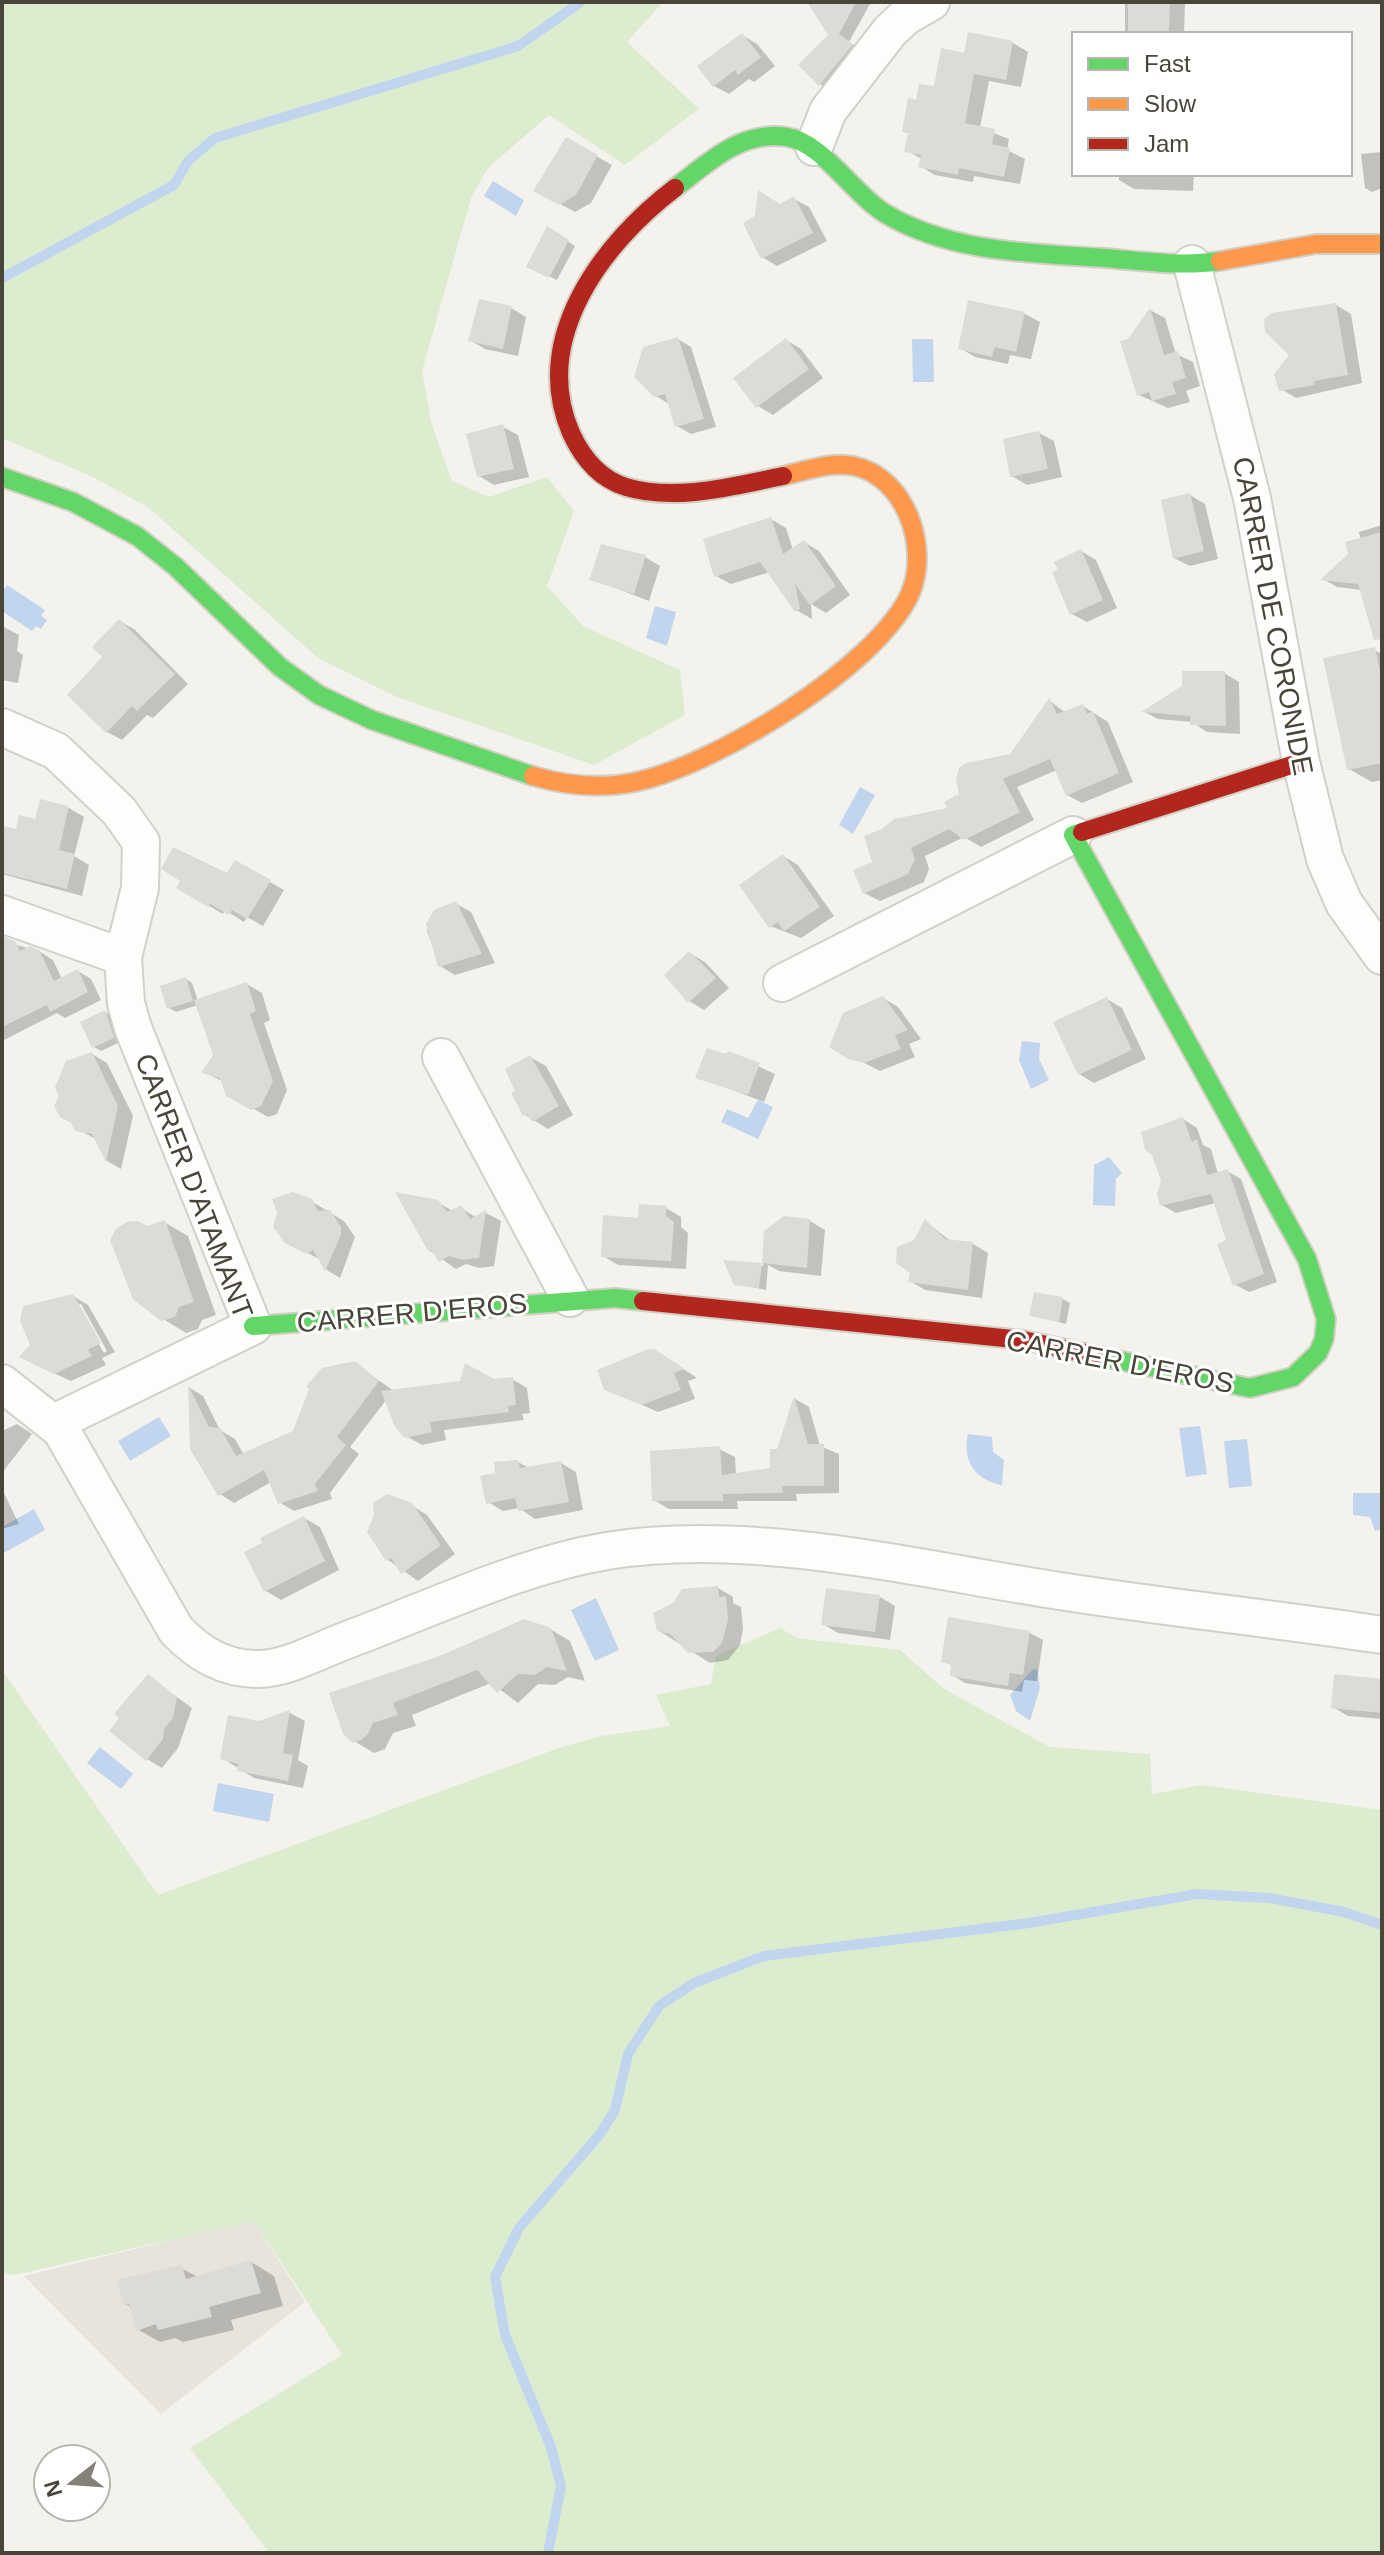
<svg xmlns="http://www.w3.org/2000/svg" width="1384" height="2555" viewBox="0 0 1384 2555" font-family="Arial,sans-serif">
  <style>
    .residential { fill: #e7e4dc }
    .green { fill: #dceccf }
    .water { fill: #c1d5ee }
    .shadow { fill: #0003; fill-rule: evenodd }
    .lines { fill: none; stroke-linecap: round; stroke-linejoin: round }
    .stream { stroke: #c1d5ee; stroke-width: 10 }
    .building { fill: #dcdbd6 }
    .street-casing { stroke: #d1d0cb; stroke-width: 40 }
    .fast-casing { stroke: #d2d0c4; stroke-width: 22 }
    .slow-casing { stroke: #d2d0c4; stroke-width: 22 }
    .jam-casing { stroke: #d2d0c4; stroke-width: 22 }
    .street { stroke: #fdfdfc; stroke-width: 36 }
    .fast { stroke: #63d668; stroke-width: 18 }
    .slow { stroke: #ff974d; stroke-width: 18 }
    .jam { stroke: #b3261e; stroke-width: 18 }
    .labels { text-anchor: middle; dominant-baseline: central; stroke-width: 6; stroke-linejoin: round; paint-order: stroke }
    .street-label { font-size: 28px; fill: #494539; stroke: #fff }
  </style>
  <rect width="100%" height="100%" fill="#f3f2ed"/>
  <polygon class="residential" points="253,2220 305,2302 161,2414 24,2276"/>
  <g class="green">
    <polygon points="2,2 663,2 627,42 699,109 625,165 549,115 488,168 471,198 422,371 432,425 452,481 489,497 547,477 574,511 547,586 583,626 680,670 685,715 594,765 397,697 318,658 149,508 95,478 2,438"/>
    <polygon points="780,1628 797,1638 900,1650 944,1689 1050,1747 1150,1754 1152,1794 1202,1785 1382,1810 1382,2553 269,2553 190,2448 342,2355 254,2221 14,2275 2,2273 2,1670 158,1895 559,1748 601,1736 670,1726 656,1695 711,1684 716,1656"/>
  </g>
  <g class="water">
    <polygon points="493,181 524,200 516,216 484,196"/>
    <polygon points="912,339 933,339 934,382 913,382"/>
    <polygon points="7,585 45,610 41,616 47,620 41,629 36,626 32,631 2,611 2,593"/>
    <polygon points="655,606 676,612 667,646 646,638"/>
    <polygon points="860,787 875,795 853,834 839,825"/>
    <polygon points="1022,1041 1040,1043 1039,1059 1049,1080 1031,1089 1019,1060"/>
    <polygon points="758,1100 773,1107 758,1139 721,1122 727,1109 748,1118"/>
    <polygon points="1109,1157 1122,1173 1116,1179 1115,1206 1093,1205 1094,1165"/>
    <polygon points="159,1417 171,1436 130,1461 118,1441"/>
    <polygon points="1200,1426 1207,1474 1186,1477 1179,1428"/>
    <path d="M968,1434L992,1437L993,1452L1004,1460L1002,1485C975,1480 962,1461 968,1434Z"/>
    <polygon points="1247,1439 1252,1486 1229,1488 1224,1441"/>
    <polygon points="1353,1493 1382,1493 1382,1529 1375,1531 1370,1517 1353,1515"/>
    <polygon points="34,1509 45,1530 2,1554 2,1527"/>
    <polygon points="596,1598 619,1650 595,1661 571,1610"/>
    <polygon points="1037,1669 1040,1688 1030,1721 1016,1711 1010,1695 1032,1670"/>
    <polygon points="100,1747 133,1774 121,1789 87,1763"/>
    <polygon points="218,1783 274,1794 269,1822 213,1811"/>
  </g>
  <g class="shadow">
    <polygon points="809,2 871,2 849,42 864,52 832,91 820,84 830,35"/>
    <polygon points="1125,2 1185,2 1184,34 1125,34"/>
    <polygon points="742,35 757,44 775,66 754,82 749,79 729,94 714,86"/>
    <polygon points="969,35 1013,43 1028,52 1021,87 989,81 980,128 1009,139 1007,150 1025,159 1020,184 974,176 973,182 935,175 920,166 922,159 906,150 910,134 904,131 918,102 965,55"/>
    <polygon points="567,140 612,165 591,203 575,212 536,191"/>
    <polygon points="1382,152 1382,188 1372,192 1365,188 1361,154"/>
    <polygon points="1119,174 1194,174 1193,191 1134,189 1119,180"/>
    <polygon points="794,199 809,207 827,241 777,266 762,257 781,206"/>
    <polygon points="548,229 575,246 557,280 535,270"/>
    <polygon points="1336,305 1351,314 1362,383 1296,398 1281,389 1292,355"/>
    <polygon points="511,308 526,317 518,356 485,349 470,340"/>
    <polygon points="1150,310 1165,318 1176,354 1193,362 1200,386 1186,391 1190,402 1168,408 1139,395 1129,340"/>
    <polygon points="1025,314 1040,322 1031,359 1010,355 1008,364 975,357 960,348"/>
    <polygon points="678,339 691,347 716,427 691,434 677,426 669,404 656,396"/>
    <polygon points="786,340 801,349 823,378 773,415 758,406"/>
    <polygon points="503,427 518,435 529,477 494,485 479,476"/>
    <polygon points="1039,433 1054,441 1062,477 1027,485 1012,476"/>
    <polygon points="1190,495 1205,504 1218,559 1190,566 1174,558"/>
    <polygon points="771,519 786,528 793,550 804,542 819,551 850,595 826,613 811,604 812,619 796,610 770,572 731,584 716,576"/>
    <polygon points="1382,525 1382,603 1362,590 1337,587 1323,579 1350,555 1361,540 1359,532"/>
    <polygon points="1081,551 1096,560 1117,608 1087,622 1072,614"/>
    <polygon points="645,557 660,566 649,601 592,579"/>
    <polygon points="120,621 135,630 188,684 153,718 147,715 122,740 107,732 105,657"/>
    <polygon points="2,626 19,635 17,651 23,655 18,683 2,680"/>
    <polygon points="1374,650 1382,654 1382,780 1372,782 1349,769"/>
    <polygon points="1224,673 1239,682 1240,734 1207,732 1192,722 1158,719 1145,712"/>
    <polygon points="1050,701 1066,713 1083,706 1108,722 1133,782 1082,803 1067,795 1057,770 1017,787 1034,820 981,847 964,837 925,856 929,869 924,882 880,901 864,893 874,863 950,810 961,795 1012,756"/>
    <polygon points="69,808 84,817 74,856 89,865 82,896 2,874 2,836"/>
    <polygon points="783,856 798,865 834,916 801,938 770,926"/>
    <polygon points="236,863 284,890 263,926 247,917 244,922 225,910 223,914 178,888 228,875"/>
    <polygon points="455,903 471,912 495,963 455,975 440,966 427,931 436,911"/>
    <polygon points="2,941 39,951 53,960 62,979 78,971 91,979 101,1000 65,1018 57,1013 2,1041"/>
    <polygon points="689,953 705,962 729,988 704,1010 689,1001"/>
    <polygon points="186,979 192,983 198,1001 247,984 262,993 270,1020 264,1023 287,1090 277,1114 268,1117 228,1094 224,1082 204,1072 216,1055 198,1005 176,1012 169,1008"/>
    <polygon points="883,998 898,1007 921,1039 909,1044 915,1057 880,1071 831,1046 844,1014"/>
    <polygon points="1107,999 1122,1008 1146,1059 1094,1083 1079,1074"/>
    <polygon points="105,1012 112,1016 120,1042 101,1051 94,1047"/>
    <polygon points="729,1053 775,1074 764,1102 698,1077"/>
    <polygon points="92,1054 107,1063 133,1116 121,1169 107,1161 96,1139 77,1129"/>
    <polygon points="530,1057 546,1066 573,1115 548,1129 524,1114"/>
    <polygon points="1183,1119 1197,1128 1203,1145 1211,1149 1218,1174 1227,1171 1241,1179 1277,1282 1249,1292 1234,1284 1229,1241 1216,1203 1176,1213 1162,1205"/>
    <polygon points="311,1201 344,1221 355,1237 340,1278 327,1270 321,1260 302,1250"/>
    <polygon points="437,1202 453,1211 461,1208 477,1218 486,1213 501,1221 494,1266 479,1268 466,1264 456,1269 429,1250"/>
    <polygon points="666,1208 681,1217 681,1227 688,1233 686,1269 618,1265 603,1256 640,1220"/>
    <polygon points="810,1221 825,1230 821,1276 779,1271 768,1265 766,1290 735,1284 726,1262 763,1266 766,1232"/>
    <polygon points="164,1222 188,1236 216,1315 202,1320 198,1329 186,1333 139,1304 112,1241"/>
    <polygon points="926,1222 952,1242 973,1244 988,1253 982,1298 925,1290 910,1281 916,1242"/>
    <path d="M73,1296L88,1305L115,1352L102,1358L106,1365L71,1381L36,1365ZM76,1304H81L107,1351L104,1353Z"/>
    <polygon points="1063,1299 1070,1303 1066,1324 1031,1315"/>
    <polygon points="670,1360 697,1378 688,1381 695,1399 658,1412 606,1389"/>
    <polygon points="354,1363 394,1391 512,1379 527,1388 530,1413 522,1414 524,1420 444,1430 446,1440 422,1445 406,1436 387,1399 350,1447 359,1454 330,1493 332,1499 294,1511 279,1502 271,1482 234,1503 220,1494 192,1448 190,1388 203,1396 220,1430 235,1439 244,1455 294,1432"/>
    <polygon points="795,1399 809,1407 820,1446 839,1454 839,1493 796,1494 797,1501 737,1501 738,1509 669,1509 654,1500 719,1449 735,1457 736,1475 772,1470"/>
    <polygon points="17,1424 32,1434 2,1473 2,1431"/>
    <polygon points="518,1462 529,1468 561,1463 576,1472 583,1510 535,1519 519,1508 503,1511 488,1502 497,1474"/>
    <polygon points="2,1489 19,1524 2,1529"/>
    <polygon points="411,1505 427,1515 455,1554 418,1581 388,1560"/>
    <polygon points="304,1518 320,1527 339,1570 281,1600 266,1591 265,1543"/>
    <polygon points="718,1588 733,1597 733,1603 741,1607 743,1629 740,1645 728,1660 710,1663 658,1630"/>
    <polygon points="880,1597 895,1606 890,1640 838,1633 823,1624"/>
    <polygon points="550,1629 570,1641 585,1681 568,1677 555,1685 538,1684 518,1703 491,1683 412,1715 416,1726 393,1733 385,1749 374,1753 354,1741 331,1694"/>
    <polygon points="1030,1633 1043,1640 1037,1681 1024,1680 1022,1692 965,1683 952,1675 953,1666 943,1661"/>
    <polygon points="148,1676 192,1708 178,1748 162,1768 147,1759"/>
    <polygon points="1382,1681 1382,1719 1348,1716 1333,1707"/>
    <polygon points="290,1713 305,1721 298,1760 308,1766 303,1788 254,1778 222,1758 259,1722"/>
    <polygon points="251,2262 274,2276 283,2306 231,2320 234,2330 183,2342 175,2338 160,2342 137,2329 132,2308 124,2303 181,2268 198,2277"/>
  </g>
  <g class="lines">
    <g class="stream">
      <polyline points="2,278 174,185 188,161 215,138 518,46 581,2"/>
      <polyline points="548,2553 561,2486 551,2447 505,2335 495,2277 519,2228 600,2134 615,2110 628,2054 659,2006 694,1983 764,1956 1029,1923 1197,1894 1269,1898 1344,1912 1382,1925"/>
    </g>
  </g>
  <g class="building">
    <polygon points="807,2 856,2 839,34 853,44 819,86 798,65 828,35"/>
    <polygon points="1128,2 1170,2 1169,34 1128,34"/>
    <polygon points="968,32 1013,41 1006,80 974,74 965,123 995,129 992,144 1010,148 1004,177 959,168 958,175 918,167 921,155 904,152 908,133 902,132 908,98 916,100 919,84 934,86 941,48 964,53"/>
    <polygon points="742,33 761,57 738,75 735,70 713,87 697,66"/>
    <polygon points="566,137 598,155 576,195 559,205 533,191"/>
    <polygon points="758,190 780,204 794,196 813,233 761,259 743,223 755,216"/>
    <polygon points="547,226 569,240 549,278 526,267"/>
    <polygon points="479,299 512,306 503,349 468,341"/>
    <polygon points="968,300 1025,312 1016,352 995,347 992,357 958,349"/>
    <polygon points="1336,303 1348,375 1314,381 1315,385 1279,391 1274,374 1289,355 1265,332 1264,319 1272,313"/>
    <polygon points="1150,308 1164,355 1178,351 1186,378 1172,382 1176,394 1152,401 1149,392 1137,396 1120,341 1128,339"/>
    <polygon points="678,337 704,419 675,427 665,394 654,397 634,377 643,347"/>
    <polygon points="786,338 809,369 756,408 733,378"/>
    <polygon points="503,424 514,469 477,477 466,434"/>
    <polygon points="1039,431 1048,469 1010,477 1003,439"/>
    <polygon points="1190,493 1204,551 1173,559 1161,500"/>
    <polygon points="771,517 783,554 804,540 836,586 810,605 795,584 800,609 795,612 760,562 714,577 703,539"/>
    <polygon points="1382,532 1382,639 1374,640 1358,584 1320,580 1348,554 1345,542"/>
    <polygon points="601,544 646,555 634,594 589,580"/>
    <polygon points="1081,549 1103,600 1070,615 1052,572 1058,570 1054,562"/>
    <polygon points="119,619 175,674 137,711 132,706 106,733 67,695 102,657 92,647"/>
    <polygon points="1375,647 1382,680 1382,763 1347,770 1323,658"/>
    <polygon points="1182,671 1225,671 1226,726 1190,725 1190,716 1141,712 1182,686"/>
    <polygon points="1049,698 1057,714 1083,704 1087,714 1093,711 1119,773 1066,796 1050,759 1003,779 1020,812 964,840 949,829 911,848 915,859 908,874 863,894 853,870 872,862 864,836 882,829 894,819 947,808 944,802 959,794 956,779 959,768 966,763 1010,754"/>
    <polygon points="40,799 69,806 59,850 75,854 67,889 2,873 2,826 16,829 19,815 35,819"/>
    <polygon points="173,847 227,873 235,860 271,880 247,919 232,910 229,915 210,904 208,907 176,888 180,881 161,869"/>
    <polygon points="783,854 820,907 784,931 778,922 769,928 739,885"/>
    <polygon points="456,901 482,954 438,967 426,924 434,910"/>
    <polygon points="2,936 15,941 20,951 30,946 39,950 54,981 78,969 88,992 50,1012 47,1005 2,1027"/>
    <polygon points="689,951 716,978 688,1003 664,975"/>
    <polygon points="186,977 193,1001 167,1009 160,986"/>
    <polygon points="247,982 256,1011 250,1014 273,1081 261,1106 251,1110 226,1096 220,1078 201,1073 213,1055 194,1000"/>
    <polygon points="883,996 908,1030 895,1035 901,1049 864,1063 848,1059 829,1047 843,1013"/>
    <polygon points="1107,997 1132,1050 1078,1075 1053,1022"/>
    <polygon points="105,1010 114,1038 92,1048 80,1022"/>
    <polygon points="707,1048 726,1054 728,1051 760,1063 748,1095 695,1078"/>
    <polygon points="92,1052 118,1106 106,1162 92,1134 75,1131 71,1123 60,1117 54,1106 59,1096 55,1087 66,1061"/>
    <polygon points="530,1055 559,1106 532,1122 527,1114 523,1116 511,1093 515,1091 505,1069"/>
    <polygon points="1183,1117 1192,1142 1197,1139 1207,1175 1228,1169 1264,1274 1233,1286 1217,1244 1226,1240 1211,1194 1160,1206 1157,1194 1161,1181 1152,1155 1145,1150 1141,1132"/>
    <polygon points="293,1192 312,1199 318,1211 330,1210 341,1227 341,1235 325,1271 313,1250 306,1254 285,1243 273,1227 277,1213 272,1199"/>
    <polygon points="395,1192 438,1200 447,1212 461,1205 470,1219 486,1210 479,1258 462,1260 449,1256 439,1262 431,1250 428,1251"/>
    <polygon points="639,1204 667,1206 666,1216 674,1222 671,1261 601,1257 603,1215 638,1218"/>
    <polygon points="784,1216 810,1219 807,1268 762,1263 764,1231"/>
    <polygon points="925,1219 945,1239 973,1242 968,1290 908,1282 910,1273 896,1263 897,1247 914,1240"/>
    <polygon points="165,1220 194,1302 179,1307 175,1317 161,1321 133,1299 110,1240 116,1229 127,1222 138,1221 147,1226"/>
    <polygon points="723,1260 762,1263 759,1288 734,1285"/>
    <polygon points="1034,1292 1063,1297 1059,1322 1029,1316"/>
    <polygon points="73,1294 101,1343 88,1350 92,1356 54,1374 19,1357 30,1345 20,1321 23,1306"/>
    <polygon points="648,1349 654,1349 685,1369 674,1373 681,1390 642,1405 604,1390 597,1370"/>
    <polygon points="355,1361 379,1381 337,1437 346,1445 315,1484 318,1491 278,1504 264,1470 218,1496 190,1449 188,1385 209,1427 220,1428 236,1456 293,1431 309,1389 306,1386 322,1368"/>
    <polygon points="465,1363 494,1379 513,1377 516,1405 508,1406 509,1412 430,1422 432,1432 405,1438 395,1427 381,1391 460,1381"/>
    <polygon points="794,1396 808,1444 824,1444 824,1486 782,1486 783,1493 723,1494 723,1501 652,1501 650,1451 720,1446 722,1475 770,1468 770,1449 777,1449"/>
    <polygon points="518,1460 520,1468 561,1461 569,1502 518,1511 515,1498 486,1504 480,1476 495,1473 494,1462"/>
    <polygon points="387,1494 412,1503 441,1545 401,1574 391,1558 386,1561 367,1532 374,1515 373,1503"/>
    <polygon points="304,1516 325,1561 264,1592 244,1552 262,1543 260,1538"/>
    <polygon points="718,1586 719,1597 726,1596 728,1619 722,1643 713,1652 688,1653 670,1634 657,1631 653,1613 673,1603 682,1589"/>
    <polygon points="826,1588 880,1595 875,1632 821,1625"/>
    <polygon points="948,1617 1030,1631 1023,1675 1010,1673 1008,1686 950,1676 951,1664 941,1662"/>
    <polygon points="524,1619 551,1628 567,1671 547,1667 535,1675 518,1674 497,1693 477,1670 393,1703 398,1715 373,1723 368,1734 361,1740 353,1743 343,1734 329,1693 440,1656"/>
    <polygon points="148,1674 177,1697 173,1718 164,1729 163,1739 146,1761 109,1731 119,1718 114,1714"/>
    <polygon points="1334,1674 1382,1679 1382,1713 1331,1708"/>
    <polygon points="290,1710 283,1753 293,1755 288,1781 237,1771 238,1764 220,1759 228,1715 259,1721"/>
    <polygon points="251,2260 261,2293 209,2307 212,2317 158,2330 156,2324 136,2331 129,2304 123,2305 117,2280 182,2265 186,2279"/>
  </g>
  <g class="lines">
    <g class="street-casing">
      <g id="street">
        <polyline points="814,147 828,111 890,31 905,17 931,2"/>
        <polyline points="1192,264 1252,498 1301,762 1325,859 1344,903 1382,956"/>
        <polyline points="2,727 56,751 119,811 141,842 140,888 123,957"/>
        <polyline points="2,914 123,957 126,1003 133,1028 253,1326 54,1423"/>
        <polyline points="782,983 1073,835"/>
        <polyline points="441,1057 570,1298"/>
        <path d="M2,1383L61,1430L176,1630C199,1654 224,1669 258,1669C287,1669 320,1650 347,1640C431,1609 518,1566 607,1551C747,1528 909,1567 1047,1589C1158,1607 1271,1618 1382,1635"/>
      </g>
    </g>
    <g class="fast-casing">
      <g id="fast">
        <path d="M675,188C709,162 741,130 787,137C822,142 853,194 886,214C952,253 1031,253 1104,258C1143,261 1181,267 1220,261"/>
        <polyline points="2,477 73,502 137,536 176,567 280,667 319,695 372,720 533,776"/>
        <polyline points="1082,832 1073,835 1307,1259 1326,1319 1324,1339 1318,1353 1293,1377 1250,1388 1094,1355"/>
        <polyline points="253,1326 615,1298 643,1301"/>
      </g>
    </g>
    <g class="slow-casing">
      <g id="slow">
        <polyline points="1220,261 1316,244 1382,244"/>
        <path d="M533,776C567,786 601,789 635,782C713,766 876,668 910,594C930,548 906,477 854,466C831,461 805,471 783,476"/>
      </g>
    </g>
    <g class="jam-casing">
      <g id="jam">
        <path d="M675,188C603,243 530,338 571,433C582,457 600,479 626,487C675,502 734,486 783,476"/>
        <polyline points="1082,832 1301,762"/>
        <polyline points="643,1301 1023,1340 1094,1355"/>
      </g>
    </g>
    <use href="#street" class="street"/>
    <use href="#fast" class="fast"/>
    <use href="#slow" class="slow"/>
    <use href="#jam" class="jam"/>
  </g>
  <g class="labels">
    <g class="street-label">
      <text transform="translate(1273 616) rotate(79)">CARRER DE CORONIDE</text>
      <text transform="translate(194 1186) rotate(69)">CARRER D'ATAMANT</text>
      <text transform="translate(412 1313) rotate(-5)">CARRER D'EROS</text>
      <text transform="translate(1120 1362) rotate(11)">CARRER D'EROS</text>
    </g>
  </g>
  <rect width="1384" height="2555" fill="none" stroke="#494539" stroke-width="8"/>
  <rect x="1072" y="32" width="280" height="144" fill="#ffffff" stroke="#b6b5b0" stroke-width="2"/>
  <rect x="1088" y="58" width="40" height="12" fill="#63d668" stroke="#b6b5b0" stroke-width="2"/>
  <text x="1144" y="72" font-size="24" fill="#494539">Fast</text>
  <rect x="1088" y="98" width="40" height="12" fill="#ff974d" stroke="#b6b5b0" stroke-width="2"/>
  <text x="1144" y="112" font-size="24" fill="#494539">Slow</text>
  <rect x="1088" y="138" width="40" height="12" fill="#b3261e" stroke="#b6b5b0" stroke-width="2"/>
  <text x="1144" y="152" font-size="24" fill="#494539">Jam</text>
  <g transform="translate(72 2483) rotate(253)"><circle r="38" fill="#ffffff" stroke="#b6b5b0" stroke-width="2"/>
  <path d="M0-6L14 30L0 20L-14 30Z" fill="#848278"/>
  <text y="-12" font-size="22" font-weight="bold" text-anchor="middle" fill="#494539">N</text>
  </g>
</svg>
